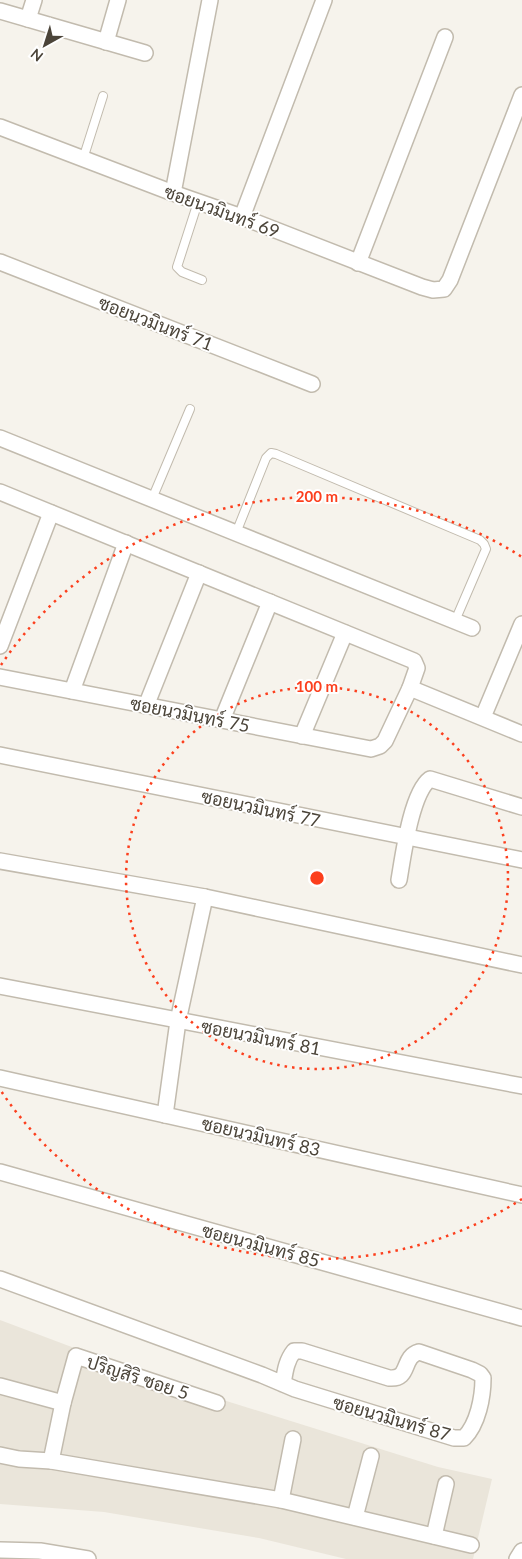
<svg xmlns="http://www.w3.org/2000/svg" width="522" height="1559" viewBox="0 0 522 1559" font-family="Lato,Sarabun,sans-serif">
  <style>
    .residential { fill: #eae5da }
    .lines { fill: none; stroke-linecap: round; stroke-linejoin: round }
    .service-casing { stroke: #c2bbae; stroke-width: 10 }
    .minor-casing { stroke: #c2bbae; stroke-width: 18 }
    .service { stroke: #fff; stroke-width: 8 }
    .minor { stroke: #fff; stroke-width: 15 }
    .ring { fill: none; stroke: #fc3f1d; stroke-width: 2.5; stroke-dasharray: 2.5 5 }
    .labels { text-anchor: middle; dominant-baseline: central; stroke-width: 4; stroke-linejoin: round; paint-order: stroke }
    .street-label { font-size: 18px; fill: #4b4439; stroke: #fff }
    .centre { fill: #fc3f1d; stroke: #fff; stroke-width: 2.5 }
    .ring-label { font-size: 15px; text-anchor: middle; font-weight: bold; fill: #fc3f1d; stroke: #fff; stroke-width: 4; stroke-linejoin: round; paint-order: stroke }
  </style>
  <rect width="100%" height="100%" fill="#f6f3ec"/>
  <polygon class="residential" points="0,1320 77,1349 188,1389 438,1467 492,1479 473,1559 346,1559 259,1538 104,1512 0,1504"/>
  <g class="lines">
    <g class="service-casing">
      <g id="service">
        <polyline points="83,159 103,96"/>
        <polyline points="198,202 177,267 182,272 202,280"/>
        <polyline points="152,499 190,409"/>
        <polyline points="236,533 266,458 271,453 276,454 480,540 484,544 486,549 455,621"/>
      </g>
    </g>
    <g class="minor-casing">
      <g id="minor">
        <polyline points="0,11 145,53"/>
        <polyline points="28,19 34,0"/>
        <polyline points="106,42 118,0"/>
        <polyline points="0,127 173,193 242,217 422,287 433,290 444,289 450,280 522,95"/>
        <polyline points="173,193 210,0"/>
        <polyline points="242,217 324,0"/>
        <polyline points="0,262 312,384"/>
        <polyline points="358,263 445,37"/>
        <polyline points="0,438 472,628"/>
        <polyline points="0,492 414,661 417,668 410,688 385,741 380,746 371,749 0,677"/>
        <polyline points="0,646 51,513"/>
        <polyline points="410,688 522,734"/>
        <polyline points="72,691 126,543"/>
        <polyline points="146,706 199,573"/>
        <polyline points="483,717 522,624"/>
        <polyline points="222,720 270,602"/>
        <polyline points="302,736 345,633"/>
        <polyline points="0,755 522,860"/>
        <polyline points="0,861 205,897 522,965"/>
        <path d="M399,880C403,857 411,793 430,779L522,807"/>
        <polyline points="0,986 522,1086"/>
        <polyline points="0,1078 522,1195"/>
        <polyline points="165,1115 178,1021 205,897"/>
        <polyline points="0,1172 522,1318"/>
        <path d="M0,1279L262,1375L295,1389L454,1438H464C478,1424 483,1397 483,1378L480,1374L472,1370L419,1352C401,1357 411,1380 389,1378L302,1351H294C286,1361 285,1372 283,1384"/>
        <polyline points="0,1386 63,1403"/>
        <polyline points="0,1455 19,1459 51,1461 281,1500 471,1545"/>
        <polyline points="51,1461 63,1403 76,1356 217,1403"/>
        <polyline points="281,1500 293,1439"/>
        <polyline points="355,1517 371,1456"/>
        <polyline points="434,1536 446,1484"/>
        <polyline points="0,1550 40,1551 88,1559"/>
        <polyline points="517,1559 522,1551"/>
      </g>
    </g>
    <use href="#service" class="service"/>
    <use href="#minor" class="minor"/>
  </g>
  <g class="ring">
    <circle cx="317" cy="878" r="191"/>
    <path d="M522 1199A381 381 0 0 1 1 1091M1 665A381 381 0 0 1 522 557"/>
  </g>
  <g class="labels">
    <g class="street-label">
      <text transform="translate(222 211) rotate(20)">ซอยนวมินทร์ 69</text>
      <text transform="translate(156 323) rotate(21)">ซอยนวมินทร์ 71</text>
      <text transform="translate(190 714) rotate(11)">ซอยนวมินทร์ 75</text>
      <text transform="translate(261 808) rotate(12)">ซอยนวมินทร์ 77</text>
      <text transform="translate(261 1037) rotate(11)">ซอยนวมินทร์ 81</text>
      <text transform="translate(261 1136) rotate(13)">ซอยนวมินทร์ 83</text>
      <text transform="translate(261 1245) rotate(15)">ซอยนวมินทร์ 85</text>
      <text transform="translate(138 1377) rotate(18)">ปริญสิริ ซอย 5</text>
      <text transform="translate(392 1418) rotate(16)">ซอยนวมินทร์ 87</text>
    </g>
  </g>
  <circle cx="317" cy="878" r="8" class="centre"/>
  <g class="ring-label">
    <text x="317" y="502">200 m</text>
    <text x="317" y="692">100 m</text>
  </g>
  <g transform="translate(45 45) rotate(219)" stroke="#ffffff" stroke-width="4" paint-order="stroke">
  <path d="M0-4L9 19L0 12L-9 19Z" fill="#4b4439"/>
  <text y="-8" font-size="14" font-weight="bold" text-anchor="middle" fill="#4b4439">N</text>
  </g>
</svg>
